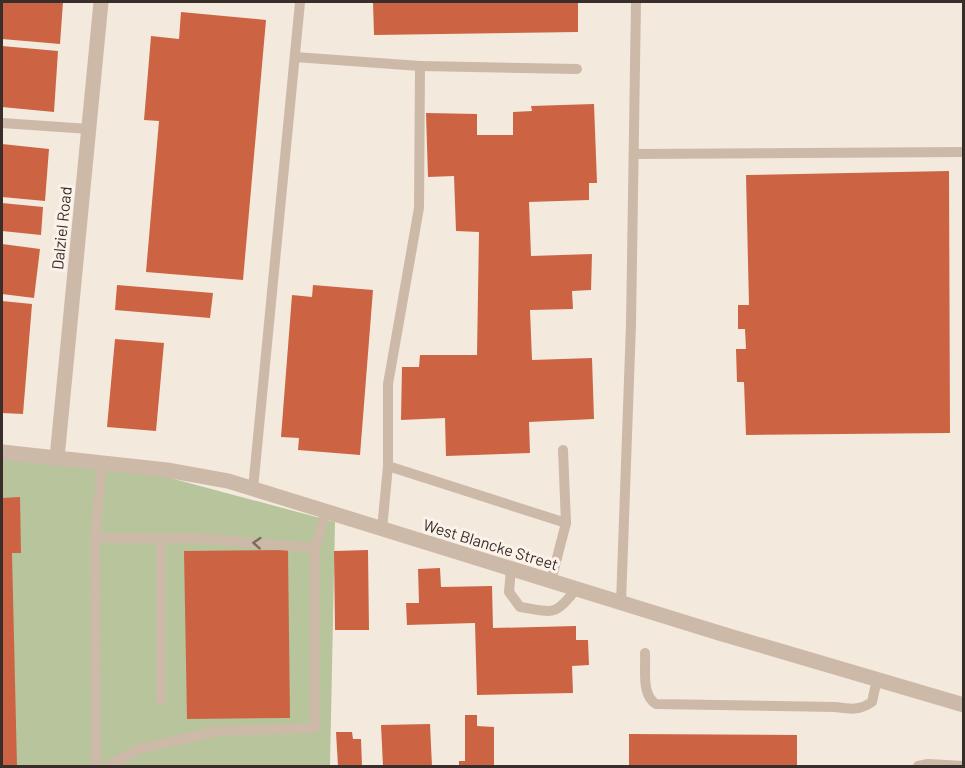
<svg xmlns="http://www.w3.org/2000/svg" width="965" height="768" viewBox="0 0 965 768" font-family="Barlow,sans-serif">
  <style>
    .green { fill: #b7c49c }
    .building { fill: #cc6443 }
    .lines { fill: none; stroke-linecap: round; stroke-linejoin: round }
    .service { stroke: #cdb9a8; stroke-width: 10 }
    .minor { stroke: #cdb9a8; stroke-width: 15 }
    .oneway { stroke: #7c6d62 }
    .labels { text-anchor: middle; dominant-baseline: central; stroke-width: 6; stroke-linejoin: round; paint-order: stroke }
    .street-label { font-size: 16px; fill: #392e29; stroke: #fbf3ea }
  </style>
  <rect width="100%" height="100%" fill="#f4e9dd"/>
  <polygon class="green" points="2,455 118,464 335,522 330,766 2,766"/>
  <g class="building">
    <polygon points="2,2 63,2 60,44 2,39"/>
    <polygon points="373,2 578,2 578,32 374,35"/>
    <polygon points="181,12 266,20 243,280 146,272 159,121 144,120 151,36 179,39"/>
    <polygon points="2,46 58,51 54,112 2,107"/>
    <polygon points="594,104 597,183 589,183 589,200 529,202 531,256 592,254 591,290 572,291 573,309 530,310 532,360 592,358 594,419 529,422 530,453 446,456 445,418 401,420 402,367 419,367 420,355 477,355 479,232 456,231 454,176 428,177 426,113 477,114 477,135 513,135 513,112 532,111 531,106"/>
    <polygon points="2,144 49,149 45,201 2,197"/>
    <polygon points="949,171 950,433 746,435 744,382 737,382 736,349 746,349 745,329 738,329 738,305 749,305 746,175"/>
    <polygon points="2,203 43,207 41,235 2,231"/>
    <polygon points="2,244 40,249 34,298 2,294"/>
    <polygon points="117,285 213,293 210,318 115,310"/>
    <polygon points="313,285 373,290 360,455 298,450 299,438 281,437 292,295 312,297"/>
    <polygon points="2,301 32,304 23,414 2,413"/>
    <polygon points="115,339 164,343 156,431 107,427"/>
    <polygon points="20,497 21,553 12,553 17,766 2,766 2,498"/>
    <polygon points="288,550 290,718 187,719 184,551"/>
    <polygon points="368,550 369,630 335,630 334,551"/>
    <polygon points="440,568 441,587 492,586 493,628 576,626 576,640 588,640 589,665 572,666 573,693 477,695 475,623 407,625 406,603 419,603 418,569"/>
    <polygon points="465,715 477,715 477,726 494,727 494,766 459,766 459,761 465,761"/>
    <polygon points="430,724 432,766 383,766 381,725"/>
    <polygon points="336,732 352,732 353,739 361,739 362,766 338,766"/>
    <polygon points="629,734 797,735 797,766 629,766"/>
  </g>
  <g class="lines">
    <g class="service">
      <polyline points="295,57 420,66 419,208 388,384 388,466 382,529"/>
      <polyline points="420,66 577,69"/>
      <polyline points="2,123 89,129"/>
      <polyline points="634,154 964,152"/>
      <polyline points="563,450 566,523"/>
      <polyline points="102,463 95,538 195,538 315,548"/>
      <polyline points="388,466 566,523 551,581"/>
      <polyline points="253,489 300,2"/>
      <polyline points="95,538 96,766"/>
      <polyline points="161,538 161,701"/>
      <path d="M511,569L509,592L520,607C553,612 555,617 576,589"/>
      <polyline points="621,603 631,324 636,2"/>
      <path d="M645,653C646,669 641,695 656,704L835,707C849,709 859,711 872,702L877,679"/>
      <polyline points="108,766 139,749 218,731 315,728 315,548 326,511"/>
      <polyline points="918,766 928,764 964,766"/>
    </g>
    <g class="minor">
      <polyline points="2,452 167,470 228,481 719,633 964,705"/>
      <polyline points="57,458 101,2"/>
    </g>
  </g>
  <defs><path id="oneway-chevron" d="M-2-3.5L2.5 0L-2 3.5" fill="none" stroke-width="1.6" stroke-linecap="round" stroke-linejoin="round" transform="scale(1.5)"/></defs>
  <use class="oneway" href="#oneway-chevron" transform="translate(257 543) rotate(-176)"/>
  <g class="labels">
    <g class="street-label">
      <text transform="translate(61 228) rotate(-84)">Dalziel Road</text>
      <text transform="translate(491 544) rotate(17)">West Blancke Street</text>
    </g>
  </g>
  <rect width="965" height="768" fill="none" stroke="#392e29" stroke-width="6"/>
</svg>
